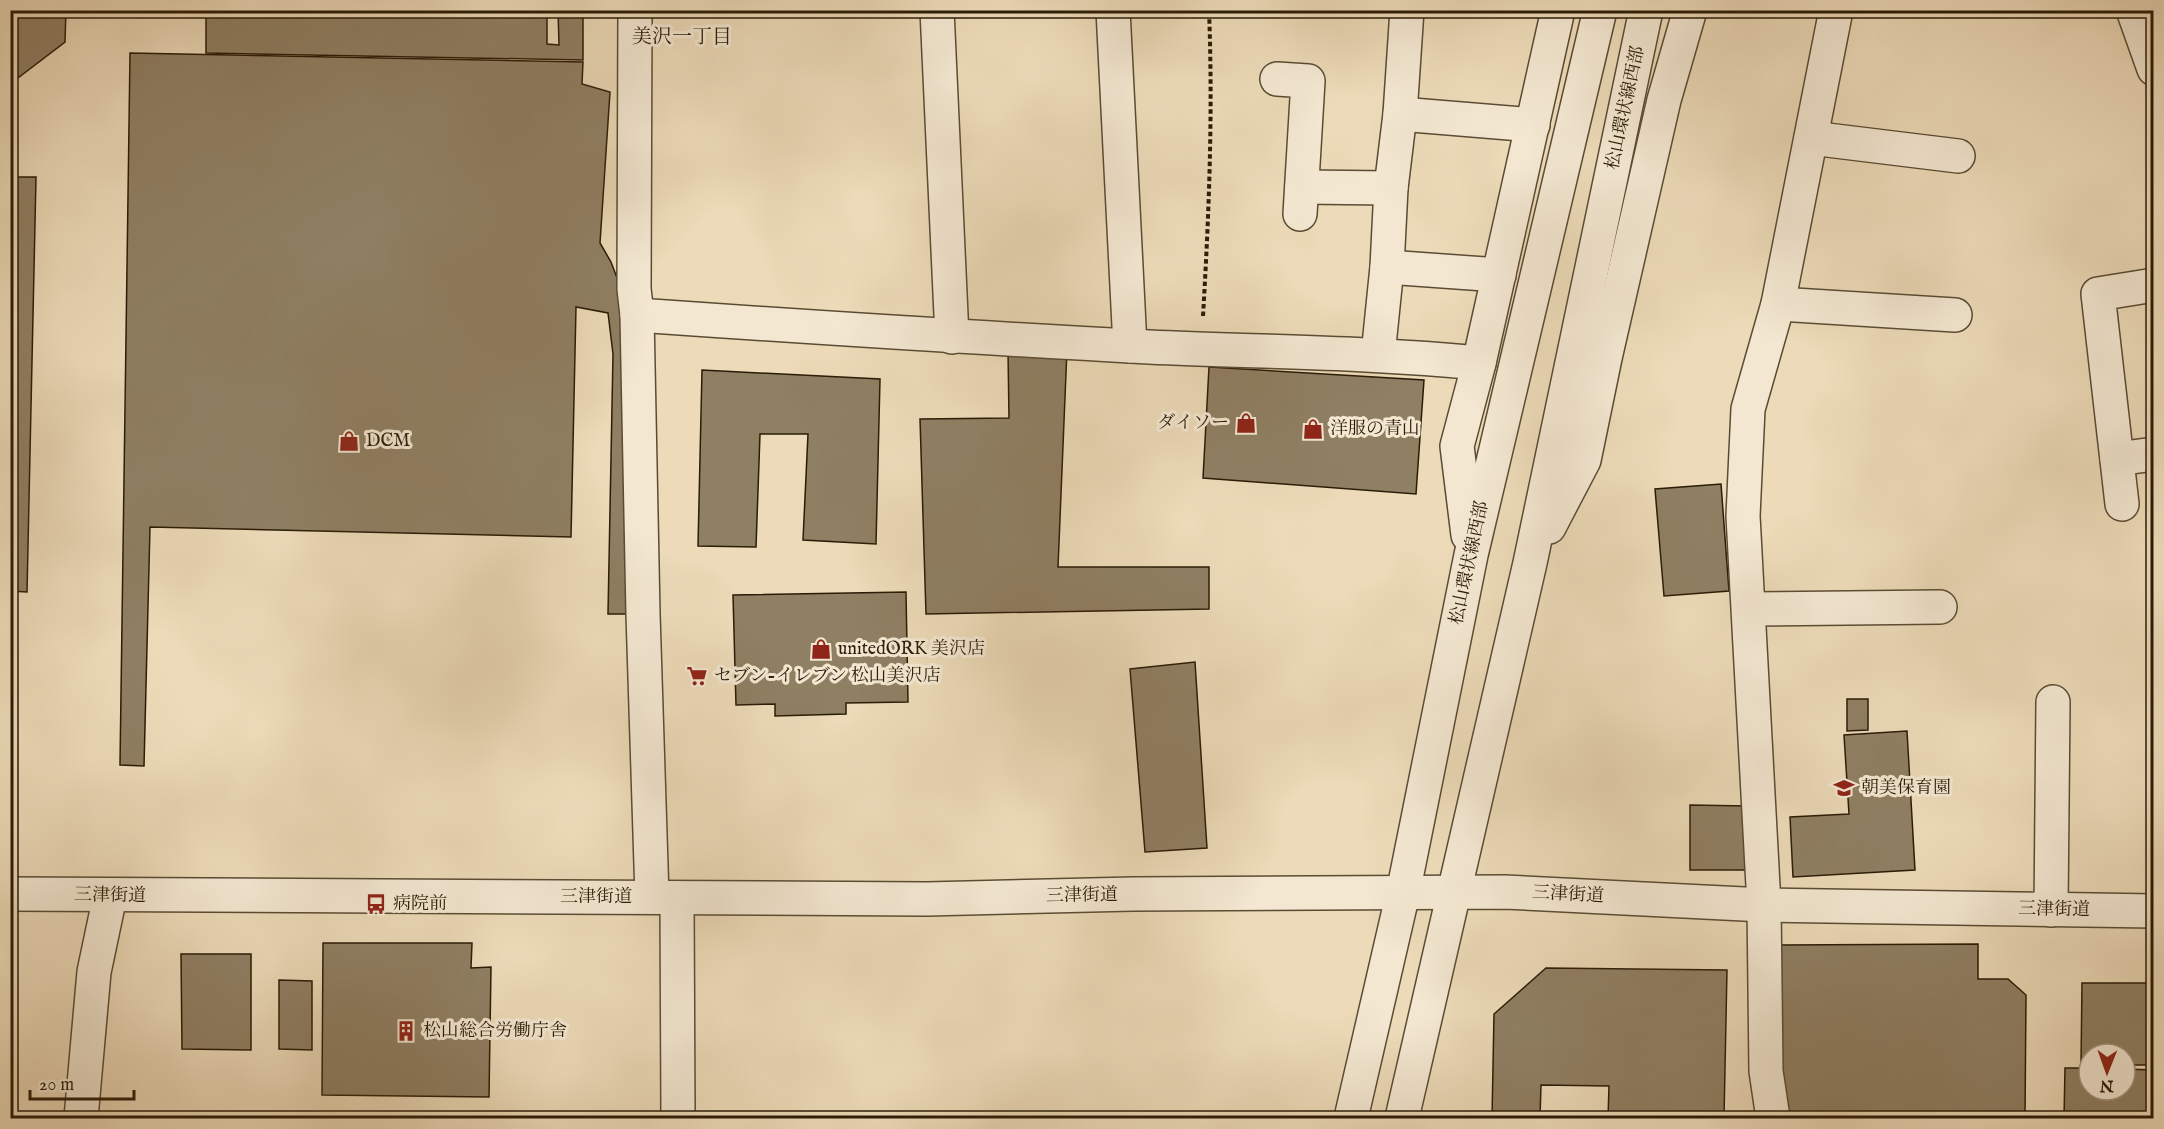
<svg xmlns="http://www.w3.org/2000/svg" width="2164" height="1129" viewBox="0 0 2164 1129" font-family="'IM FELL English','Noto Serif JP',serif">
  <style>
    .building { fill: #8f7f63; stroke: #2a1c07; stroke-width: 1.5 }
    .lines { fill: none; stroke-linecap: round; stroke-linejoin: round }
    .minor-casing { stroke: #5a4c33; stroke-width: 36 }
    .path { stroke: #2a1c07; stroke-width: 4; stroke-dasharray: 4.5 3; stroke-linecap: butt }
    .minor { stroke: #f3e7d1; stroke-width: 33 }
    .labels { text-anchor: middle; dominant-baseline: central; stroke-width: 6; stroke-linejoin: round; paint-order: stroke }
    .street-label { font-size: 18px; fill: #2a1c07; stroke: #f3e7d1 }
    .poi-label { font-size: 18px; fill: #2a1c07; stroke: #f3e7d1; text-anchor: start }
    .neighbourhood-label { font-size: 20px; fill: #2a1c07; stroke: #f3e7d1 }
  </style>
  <rect width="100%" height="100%" fill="#ecdab8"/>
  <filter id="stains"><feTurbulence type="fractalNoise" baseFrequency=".00333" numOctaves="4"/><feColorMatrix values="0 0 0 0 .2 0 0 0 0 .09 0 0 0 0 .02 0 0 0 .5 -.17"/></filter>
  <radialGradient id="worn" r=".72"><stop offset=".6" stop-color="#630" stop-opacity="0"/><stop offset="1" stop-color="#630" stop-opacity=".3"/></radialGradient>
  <g class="building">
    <polygon points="10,10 66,10 65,42 10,84"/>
    <polygon points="206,10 547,10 547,44 559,45 558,10 583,10 583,60 206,53"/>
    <polygon points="130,53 583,62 582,84 610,92 600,243 611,262 630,312 632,614 608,614 613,354 608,313 576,307 571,537 150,527 144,766 120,765"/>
    <polygon points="10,177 36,177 27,592 10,591"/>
    <polygon points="1067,349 1058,567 1209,567 1209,609 926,614 920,419 1009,418 1008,351"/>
    <polygon points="1209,367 1424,380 1416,494 1203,478"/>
    <polygon points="702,370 880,379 876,544 803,540 808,434 760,434 756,547 698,546"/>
    <polygon points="1721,484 1729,591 1664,596 1655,489"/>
    <polygon points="906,592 908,702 846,703 846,714 775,716 775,704 736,705 733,595"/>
    <polygon points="1195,662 1207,848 1145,852 1130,669"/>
    <polygon points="1847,699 1868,699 1868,730 1847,731"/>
    <polygon points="1907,731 1915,870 1793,877 1790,817 1849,814 1844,735"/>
    <polygon points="1690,805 1747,806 1747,870 1690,870"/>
    <polygon points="323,943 472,943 471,968 491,967 489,1097 322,1095"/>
    <polygon points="1978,944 1978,979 2008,979 2026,995 2025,1118 1786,1118 1780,1073 1780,945"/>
    <polygon points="181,954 251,954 251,1050 182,1049"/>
    <polygon points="1546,968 1727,970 1724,1118 1608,1118 1609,1086 1541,1085 1540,1118 1492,1118 1494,1014"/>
    <polygon points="279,980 312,981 312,1050 279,1049"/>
    <polygon points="2082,983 2154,983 2154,1065 2125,1065 2125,1054 2089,1054 2089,1064 2081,1064"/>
    <polygon points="2065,1068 2089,1068 2089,1090 2125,1090 2125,1069 2154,1070 2154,1118 2064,1118"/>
  </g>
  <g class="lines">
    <g class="minor-casing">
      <g id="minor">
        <polyline points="635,10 634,289 637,315 643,614 652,897"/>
        <polyline points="937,10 952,337"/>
        <polyline points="1113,10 1130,346"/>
        <polyline points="2133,10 2154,69"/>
        <polyline points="1277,79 1308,81 1300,214"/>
        <polyline points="1400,114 1533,125"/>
        <polyline points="1811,138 1958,156"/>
        <polyline points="1302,187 1391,188"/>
        <polyline points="1387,267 1499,275"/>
        <polyline points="1778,304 1955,315"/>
        <path d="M637,315C808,327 978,338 1149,347C1259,352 1369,352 1479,363"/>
        <polyline points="1378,355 1387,267 1391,188 1400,114 1407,10"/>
        <polyline points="2117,459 2154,454"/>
        <polyline points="2122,504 2098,294 2154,285"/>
        <polyline points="1549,527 1584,460 1605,358 1664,100 1690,10"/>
        <polyline points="1468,535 1457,446 1479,363 1558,10"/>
        <polyline points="1750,609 1940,607"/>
        <polyline points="10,894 927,899 1133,894 1505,892 1764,905 2154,911"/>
        <polyline points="677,898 678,1118"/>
        <polyline points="2051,910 2053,702"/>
        <polyline points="81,1118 94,972 110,896"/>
        <polyline points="1351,1118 1403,893 1471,555 1600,10"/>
        <polyline points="1402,1118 1530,563 1646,10"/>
        <polyline points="1773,1118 1766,1071 1764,905 1743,516 1748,409 1778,304 1836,10"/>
      </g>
    </g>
    <path class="path" d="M1203,316C1209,214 1213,113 1209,10"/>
    <use href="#minor" class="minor"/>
  </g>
  <defs>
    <g id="shop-bare" transform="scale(1.62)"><path d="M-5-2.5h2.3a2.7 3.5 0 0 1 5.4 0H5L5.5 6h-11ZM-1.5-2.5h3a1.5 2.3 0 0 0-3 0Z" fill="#8f2418" stroke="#f3e7d1" stroke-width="2.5" paint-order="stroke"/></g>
    <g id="supermarket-bare" transform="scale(1.62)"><path d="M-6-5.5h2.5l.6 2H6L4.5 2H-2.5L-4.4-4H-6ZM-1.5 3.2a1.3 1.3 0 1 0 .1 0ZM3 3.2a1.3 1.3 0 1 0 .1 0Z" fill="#8f2418" stroke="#f3e7d1" stroke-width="2.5" paint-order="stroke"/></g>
    <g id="school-bare" transform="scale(1.62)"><path d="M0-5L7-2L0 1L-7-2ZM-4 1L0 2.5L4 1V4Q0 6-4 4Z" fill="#8f2418" stroke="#f3e7d1" stroke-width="2.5" paint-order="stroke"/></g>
    <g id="bus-bare" transform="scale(1.62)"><path d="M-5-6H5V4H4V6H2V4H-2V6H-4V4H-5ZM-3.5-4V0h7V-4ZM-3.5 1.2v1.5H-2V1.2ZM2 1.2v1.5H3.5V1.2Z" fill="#8f2418" stroke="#f3e7d1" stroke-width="2.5" paint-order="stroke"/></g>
    <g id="building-bare" transform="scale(1.62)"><path d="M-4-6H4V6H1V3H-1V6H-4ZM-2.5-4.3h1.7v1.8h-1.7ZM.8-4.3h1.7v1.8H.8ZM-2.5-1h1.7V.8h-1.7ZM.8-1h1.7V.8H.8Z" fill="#8f2418" stroke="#f3e7d1" stroke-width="2.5" paint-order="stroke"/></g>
  </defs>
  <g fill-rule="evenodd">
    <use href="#shop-bare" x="1246" y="423"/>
    <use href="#shop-bare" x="1313" y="429"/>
    <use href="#shop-bare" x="349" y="441"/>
    <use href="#shop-bare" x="821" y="649"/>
    <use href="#supermarket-bare" x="697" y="676"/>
    <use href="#school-bare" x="1844" y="788"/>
    <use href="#bus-bare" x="376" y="904"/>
    <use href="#building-bare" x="406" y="1031"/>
  </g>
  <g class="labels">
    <g class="street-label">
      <text transform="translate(1626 108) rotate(-78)">松山環状線西部</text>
      <text transform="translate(1470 563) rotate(-78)">松山環状線西部</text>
      <text transform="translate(1568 895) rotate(3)">三津街道</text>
      <text transform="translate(110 896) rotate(1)">三津街道</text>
      <text transform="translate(1082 896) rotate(-1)">三津街道</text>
      <text x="596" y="897">三津街道</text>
      <text transform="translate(2054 910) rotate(1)">三津街道</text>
    </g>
    <g class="poi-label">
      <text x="1229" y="423" text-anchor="end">ダイソー</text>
      <text x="1330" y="429">洋服の青山</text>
      <text x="366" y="441">DCM</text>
      <text x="838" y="649">unitedORK 美沢店</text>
      <text x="714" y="676">セブン-イレブン 松山美沢店</text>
      <text x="1861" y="788">朝美保育園</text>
      <text x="393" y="904">病院前</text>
      <text x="423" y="1031">松山総合労働庁舎</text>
    </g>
    <g class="neighbourhood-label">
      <text x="682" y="37">美沢一丁目</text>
    </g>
  </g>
  <rect width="2164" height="1129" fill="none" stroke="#ecdab8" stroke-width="36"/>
  <rect x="12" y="12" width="2140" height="1105" fill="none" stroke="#2a1c07" stroke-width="3"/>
  <rect x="18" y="18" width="2128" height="1093" fill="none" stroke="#2a1c07" stroke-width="1.5"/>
  <g transform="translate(2107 1072) rotate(181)"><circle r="28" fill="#f3e7d1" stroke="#a39680" stroke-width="1.5"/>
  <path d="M0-4.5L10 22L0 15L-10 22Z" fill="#8f2418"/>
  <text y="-9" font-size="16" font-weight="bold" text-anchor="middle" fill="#2a1c07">N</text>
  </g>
  <path d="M30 1090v9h104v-9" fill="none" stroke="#2a1c07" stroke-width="3"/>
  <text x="39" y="1090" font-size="18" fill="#2a1c07" stroke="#f3e7d1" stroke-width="4.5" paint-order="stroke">20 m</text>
  <rect width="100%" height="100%" filter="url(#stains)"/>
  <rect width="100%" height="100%" fill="url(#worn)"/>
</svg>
